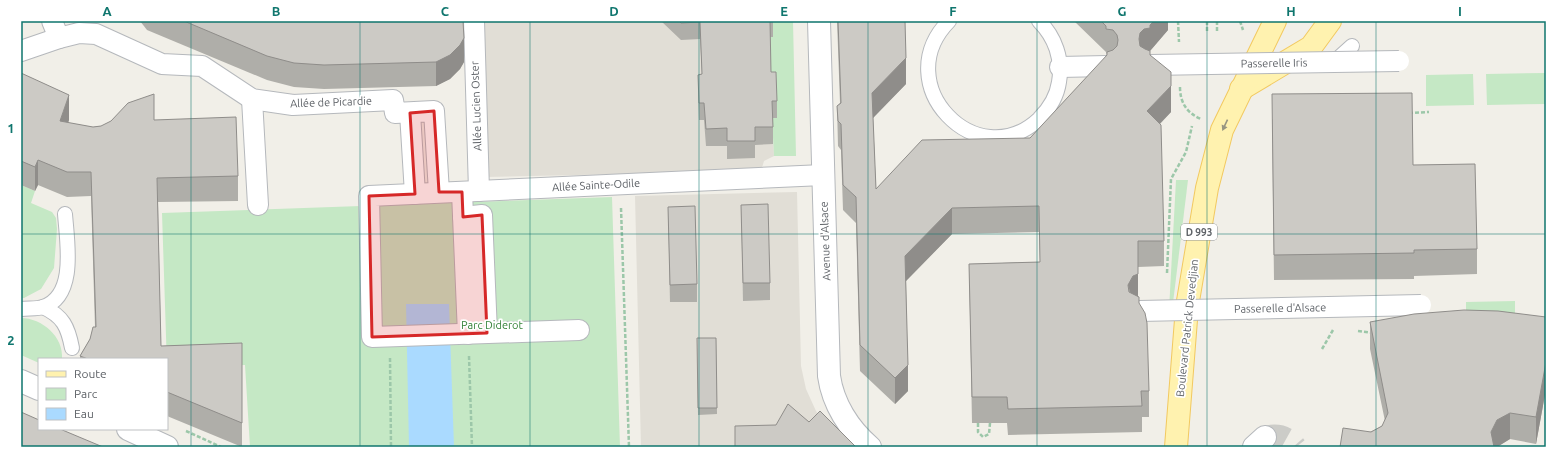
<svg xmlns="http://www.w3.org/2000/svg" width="1567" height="468" viewBox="0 0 1567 468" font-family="Ubuntu,sans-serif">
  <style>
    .education { fill: #e1ded6 }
    .green { fill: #c5e8c5 }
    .water { fill: #aadaff }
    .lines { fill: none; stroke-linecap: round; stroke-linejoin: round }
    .minor-tunnel { stroke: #ccccc8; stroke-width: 22; stroke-dasharray: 22 11; stroke-linecap: butt }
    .service-casing { stroke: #b5b8bc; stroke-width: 16 }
    .pedestrian-casing { stroke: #b5b8bc; stroke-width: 22 }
    .minor-casing { stroke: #b5b8bc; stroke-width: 24 }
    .primary-casing { stroke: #f2c960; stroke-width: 24 }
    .path { stroke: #9cc7a9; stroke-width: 2.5; stroke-dasharray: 4 2; stroke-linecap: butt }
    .service { stroke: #fff; stroke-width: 14 }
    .pedestrian { stroke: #fff; stroke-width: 20 }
    .minor { stroke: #fff; stroke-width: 22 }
    .primary { stroke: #fff2af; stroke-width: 22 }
    .pedestrian-bridge-casing { stroke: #b5b8bc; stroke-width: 22; stroke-linecap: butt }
    .pedestrian-bridge { stroke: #fff; stroke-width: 20 }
    .wall { fill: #afaea9 }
    .shaded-wall { fill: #8f8d8a }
    .building { fill: #cccac5; stroke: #8f8d8a }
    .oneway { fill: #979581 }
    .marked { fill: #d62828; fill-opacity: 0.2; stroke: #d62828; stroke-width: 3; stroke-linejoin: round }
    .grid { fill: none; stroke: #0f766e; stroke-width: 1; stroke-opacity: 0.55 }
    .labels { text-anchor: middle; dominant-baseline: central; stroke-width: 3.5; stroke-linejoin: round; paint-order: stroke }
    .shield { fill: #fff; stroke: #8f9295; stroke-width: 1 }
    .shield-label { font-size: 10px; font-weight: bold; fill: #5f6368 }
    .street-label { font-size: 11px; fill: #5f6368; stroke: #fff }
    .park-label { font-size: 11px; fill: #348238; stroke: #fff }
    .neatline { fill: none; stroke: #0f766e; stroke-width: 1.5 }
    .grid-label { font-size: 13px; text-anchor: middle; font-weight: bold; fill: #0f766e }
  </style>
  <rect width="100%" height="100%" fill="#f1efe8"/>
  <g class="education">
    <polygon points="480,21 773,21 777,118 772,118 774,156 764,161 761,171 484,177"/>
    <polygon points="797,192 801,366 806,389 816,411 841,447 641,447 635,196"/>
  </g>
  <g class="green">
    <polygon points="773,21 793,21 796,156 774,156 772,118 777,118 771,89 770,37 773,37"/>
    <polygon points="1546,73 1546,104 1487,105 1486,74"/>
    <polygon points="1473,74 1474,105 1426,106 1426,75"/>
    <polygon points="1176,180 1188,180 1172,311 1169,310"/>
    <polygon points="21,185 35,191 31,203 52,212 56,218 57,229 54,268 41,289 24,298 21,298"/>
    <polygon points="612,197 620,447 250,447 245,365 167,367 162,213"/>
    <polygon points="1515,301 1515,323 1466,324 1466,302"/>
    <path d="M21,318C42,318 64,337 62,359H39V363L21,355Z"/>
  </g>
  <polygon class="water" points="406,304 449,304 454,447 409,447"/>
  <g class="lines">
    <path class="minor-tunnel" d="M1265,437C1278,433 1288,437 1296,447"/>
    <g class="service-casing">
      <g id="service">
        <path d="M949,21C887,84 977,177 1039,119C1049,109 1057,96 1059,82C1063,59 1055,37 1039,21"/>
        <polyline points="1332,64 1352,46"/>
        <path d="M43,307C63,316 68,327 72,348"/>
        <path d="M21,309C28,308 37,309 43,307C77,296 67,242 65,214"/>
      </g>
    </g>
    <g class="pedestrian-casing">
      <g id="pedestrian">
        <polyline points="52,21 59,38"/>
        <polyline points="474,21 479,191"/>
        <polyline points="21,51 59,38 79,33 96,34 162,64 202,66 252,99 293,105 393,100 395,113 434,111 439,192"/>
        <polyline points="1060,67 1107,66"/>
        <polyline points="252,99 258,205"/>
        <polyline points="410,113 415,194"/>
        <polyline points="462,192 468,334"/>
        <polyline points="463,217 482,215 487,333"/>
        <polyline points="579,330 372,337 369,196 823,175"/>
      </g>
    </g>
    <g class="minor-casing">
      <g id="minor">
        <path d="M819,21L829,376C833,404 849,429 870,447"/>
        <polyline points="21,381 39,389"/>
        <polyline points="128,429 167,447"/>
        <polyline points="1254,447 1265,437"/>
      </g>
    </g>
    <g class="primary-casing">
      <g id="primary">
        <polyline points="1241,89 1311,47 1330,21"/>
        <polyline points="1176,447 1187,307 1207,188 1222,130 1275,21"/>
      </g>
    </g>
    <g class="path">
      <polyline points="1178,21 1179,42"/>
      <polyline points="1207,21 1207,32"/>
      <polyline points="1217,21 1217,32"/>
      <polyline points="1240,21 1243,30"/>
      <path d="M1180,87C1180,103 1187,113 1201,119"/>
      <polyline points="1409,113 1429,112"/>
      <polyline points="621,208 629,447"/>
      <polyline points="1167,273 1171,179 1186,152 1192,126"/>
      <polyline points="1358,331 1373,333"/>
      <polyline points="1322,349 1333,330"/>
      <polyline points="469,356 472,447"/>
      <polyline points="390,358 391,447"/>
      <polyline points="978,423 978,432 983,437 989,434 990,423"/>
      <polyline points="186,431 221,447"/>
    </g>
    <use href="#service" class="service"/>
    <use href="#pedestrian" class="pedestrian"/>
    <use href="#minor" class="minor"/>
    <use href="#primary" class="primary"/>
    <g class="pedestrian-bridge-casing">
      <g id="pedestrian-bridge">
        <polyline points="1150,65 1399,61"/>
        <polyline points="1139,311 1421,305"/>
      </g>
    </g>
    <use href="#pedestrian-bridge" class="pedestrian-bridge"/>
  </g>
  <g class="wall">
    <polygon points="140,21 463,21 464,62 460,69 450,79 436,86 324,89 294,87 267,80 147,30"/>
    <polygon points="661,21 773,21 773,37 770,37 771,72 777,101 777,118 773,118 773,144 755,145 755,158 727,159 727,146 706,146 704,120 699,120 698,92 698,75 702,74 700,39 681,40"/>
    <polygon points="837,21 905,21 906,84 873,118 876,189 1030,138 1107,56 1106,52 1074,21 1168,21 1168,30 1150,51 1150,55 1171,112 1160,124 1164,241 1164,266 1138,267 1138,296 1149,391 1149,417 1142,417 1142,432 1008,435 1007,423 972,423 969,264 1040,262 1039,232 952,234 906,281 908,391 895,404 860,371 856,223 843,210 841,150 838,146 837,106 840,103"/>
    <polygon points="21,73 69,120 68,123 93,127 154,120 238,176 238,201 158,202 161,346 242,343 242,447 167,416 167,359 80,359 80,356 90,339 95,327 91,196 67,197 38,185 35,191 21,185"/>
    <polygon points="1272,119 1413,165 1477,249 1477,274 1414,276 1414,279 1274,280"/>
    <polygon points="741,205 770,283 770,300 743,301"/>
    <polygon points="668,207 697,284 697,302 670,302"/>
    <polygon points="1546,317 1546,389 1536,444 1510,439 1497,447 1340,447 1382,426 1385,421 1370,349 1370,322"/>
    <polygon points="697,338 716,338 717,414 698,415"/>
  </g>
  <g class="shaded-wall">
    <polygon points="1154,21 1168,21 1168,30 1150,51 1150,25"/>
    <polygon points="1150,28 1150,54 1140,59 1139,39 1140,33 1144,29"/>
    <polygon points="464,38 464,62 460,69 450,79 436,86 436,62"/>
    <polygon points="906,58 906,84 872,119 872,93"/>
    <polygon points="1171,86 1171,112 1147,137 1147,111"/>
    <polygon points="69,95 69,120 60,145 60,121"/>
    <polygon points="38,160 38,185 35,191 35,167"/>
    <polygon points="952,208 952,234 905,282 905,256"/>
    <polygon points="1138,274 1138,300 1133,301 1128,285 1133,276"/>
    <polygon points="1546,362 1546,389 1536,444 1536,417"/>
    <polygon points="908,365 908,391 895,404 895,378"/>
    <polygon points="1510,413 1510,439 1497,447 1491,447 1491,432 1497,420"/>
  </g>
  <g class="building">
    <polygon points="184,21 463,21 464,38 460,45 450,55 436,62 324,65 294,63 267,56"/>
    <polygon points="679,21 770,21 771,72 776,72 777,101 772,101 773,127 755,127 755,141 727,141 727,128 706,129 704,103 699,103 698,75 702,74 700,22 681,23"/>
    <polygon points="838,21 905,21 906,58 872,93 876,189 922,140 1030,138 1107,55 1107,52 1113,50 1117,46 1118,40 1117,35 1113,30 1106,29 1106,26 1101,21 1154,21 1150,25 1150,28 1144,29 1140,33 1139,39 1140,46 1145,49 1150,51 1150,55 1171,72 1171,86 1147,111 1161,125 1164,241 1138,241 1138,274 1133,276 1128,285 1129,292 1139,297 1139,303 1145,313 1147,323 1149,391 1141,391 1142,406 1008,409 1007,397 972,397 969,264 1040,262 1039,206 952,208 905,256 908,365 895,378 860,345 856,197 843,185 841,124 838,121 837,106 841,103"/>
    <polygon points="21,73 69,95 60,121 93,127 101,126 111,121 128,103 154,94 154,120 236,117 238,176 157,178 161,346 242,343 242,423 167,392 167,359 88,359 80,356 90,339 93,327 96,327 91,172 67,172 38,160 35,167 21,161"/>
    <polygon points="1412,93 1413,165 1475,164 1477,249 1414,250 1414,253 1274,255 1272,94"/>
    <polygon points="768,204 770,283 743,283 741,205"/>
    <polygon points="695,206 697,284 670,285 668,207"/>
    <polygon points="1464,310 1498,311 1546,317 1546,362 1536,417 1510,413 1497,420 1491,432 1494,447 1340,447 1343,428 1371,432 1382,426 1388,413 1370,322 1414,314"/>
    <polygon points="697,338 716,338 717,408 698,408"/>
    <polygon points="788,404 809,422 820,411 856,447 734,447 735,446 735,426 776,425"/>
    <polygon points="21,412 39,420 39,429 60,429 103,447 21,447"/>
  </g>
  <defs><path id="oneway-solid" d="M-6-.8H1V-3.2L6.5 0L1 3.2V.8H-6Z"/></defs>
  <use class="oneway" href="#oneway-solid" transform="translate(1225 125) rotate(115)"/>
  <path class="marked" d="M434,111L439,192H462L463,217L482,215L487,333L372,337L369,196L415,194L410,113Z"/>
  <path class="grid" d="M191,21V447M360,21V447M530,21V447M699,21V447M868,21V447M1037,21V447M1207,21V447M1376,21V447M21,234H1546"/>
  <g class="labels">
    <rect class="shield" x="1181" y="224" width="36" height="16" rx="3"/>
    <g class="shield-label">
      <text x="1199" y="232">D 993</text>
    </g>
    <g class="street-label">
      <text transform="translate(1274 63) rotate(-1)">Passerelle Iris</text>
      <text transform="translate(331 102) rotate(-2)">Allée de Picardie</text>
      <text transform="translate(476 106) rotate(-92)">Allée Lucien Oster</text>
      <text transform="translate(596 185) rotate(-3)">Allée Sainte-Odile</text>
      <text transform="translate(825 241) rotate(-92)">Avenue d'Alsace</text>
      <text transform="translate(1280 308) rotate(-1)">Passerelle d'Alsace</text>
      <text transform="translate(1187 328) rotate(-84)">Boulevard Patrick Devedjian</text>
    </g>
    <g class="park-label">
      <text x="492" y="325">Parc Diderot</text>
    </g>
  </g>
  <rect width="1567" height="468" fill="none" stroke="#ffffff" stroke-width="44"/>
  <rect x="38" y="358" width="130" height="72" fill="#ffffff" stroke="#bfc1c3"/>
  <rect x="46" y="371" width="20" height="6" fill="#fff2af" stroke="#bfc1c3"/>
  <text x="74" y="378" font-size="12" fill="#5f6368">Route</text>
  <rect x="46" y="388" width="20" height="12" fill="#c5e8c5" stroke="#bfc1c3"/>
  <text x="74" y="398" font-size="12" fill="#5f6368">Parc</text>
  <rect x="46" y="408" width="20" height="12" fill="#aadaff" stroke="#bfc1c3"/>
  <text x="74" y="418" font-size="12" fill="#5f6368">Eau</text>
  <rect x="22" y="22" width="1523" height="424" class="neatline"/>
  <g class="grid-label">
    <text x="107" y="16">A</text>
    <text x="276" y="16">B</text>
    <text x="445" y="16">C</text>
    <text x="614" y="16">D</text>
    <text x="784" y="16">E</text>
    <text x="953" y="16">F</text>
    <text x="1122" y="16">G</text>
    <text x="1291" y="16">H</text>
    <text x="1460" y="16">I</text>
    <text x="11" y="133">1</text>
    <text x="11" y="345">2</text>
  </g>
</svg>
